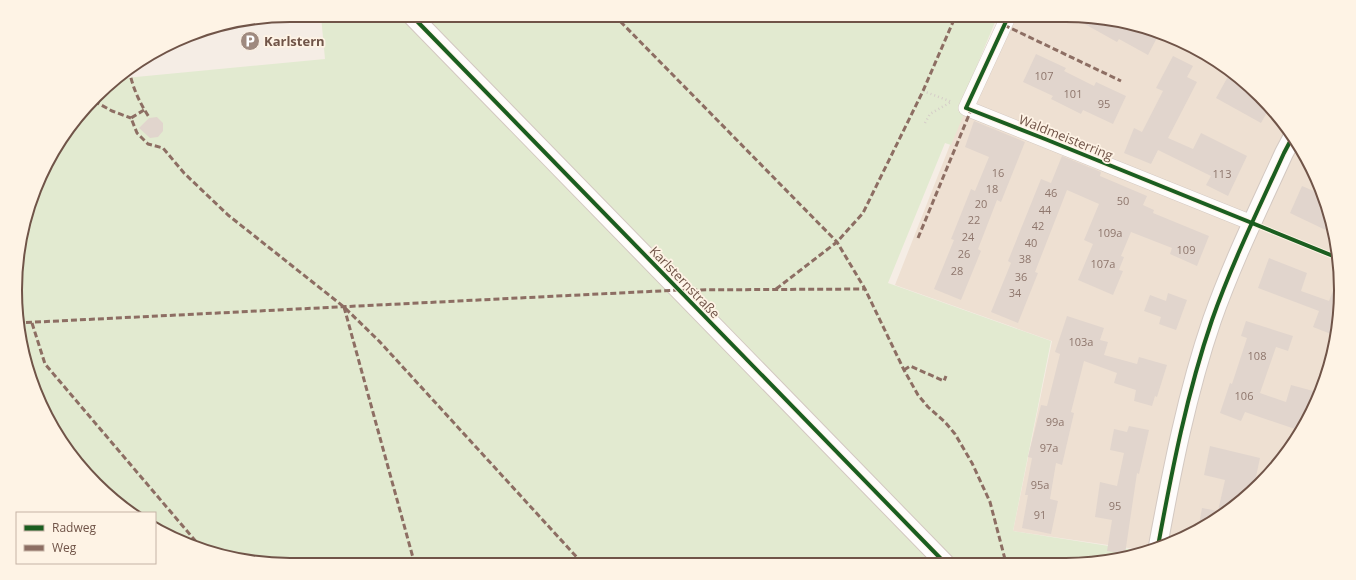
<svg xmlns="http://www.w3.org/2000/svg" width="1356" height="580" viewBox="0 0 1356 580" font-family="'Open Sans',sans-serif">
  <style>
    .residential { fill: #eee0d2 }
    .green { fill: #e2ead0 }
    .building { fill: #e1d5cd }
    .lines { fill: none; stroke-linecap: round; stroke-linejoin: round }
    .minor-casing { stroke: #d3c8c1; stroke-width: 16 }
    .tertiary-casing { stroke: #d3c8c1; stroke-width: 20 }
    .path { stroke: #d5cdc8; stroke-width: 2.5; stroke-dasharray: 1 3; stroke-linecap: butt }
    .minor { stroke: #fefcfb; stroke-width: 15 }
    .tertiary { stroke: #fefcfb; stroke-width: 18 }
    .quiet { stroke: #8d6e63; stroke-width: 3; stroke-dasharray: 6 3; stroke-linecap: butt }
    .cycleway-casing { stroke: #fef3e5; stroke-width: 6 }
    .cycleway { stroke: #1b5e20; stroke-width: 4 }
    .labels { text-anchor: middle; dominant-baseline: central; stroke-width: 3.5; stroke-linejoin: round; paint-order: stroke }
    .number-label { font-size: 11px; fill: #8e766c }
    .poi-label { font-size: 13px; font-weight: bold; fill: #705448; stroke: #fef3e5; text-anchor: start }
    .street-label { font-size: 13px; fill: #705448; stroke: #fef3e5 }
    .rim { fill: none; stroke: #705448; stroke-width: 2 }
  </style>
  <rect width="100%" height="100%" fill="#f5ede5"/>
  <polygon class="residential" points="1001,15 1066,15 1155,30 1204,52 1247,83 1284,123 1313,169 1332,219 1340,272 1339,326 1326,379 1295,443 1247,497 1187,537 1142,550 1013,531 1052,341 895,285"/>
  <polygon class="green" points="290,15 998,15 958,111 964,114 951,145 945,143 888,283 1051,341 1013,531 1141,551 1102,563 290,565 201,550 155,529 155,513 131,513 109,497 52,427 30,379 17,326 20,237 52,153 109,83 115,79 325,59 321,16 233,24"/>
  <g class="building">
    <polygon points="1075,16 1155,30 1160,32 1148,55 1119,39 1117,42 1074,18"/>
    <polygon points="1036,54 1066,68 1064,71 1094,86 1096,82 1126,96 1113,124 1083,110 1081,114 1051,99 1053,96 1023,82"/>
    <polygon points="1173,56 1193,66 1187,77 1197,82 1168,138 1193,149 1201,133 1247,156 1228,196 1206,185 1211,176 1158,150 1151,164 1124,153 1134,128 1142,132 1163,91 1156,88"/>
    <polygon points="1231,71 1247,83 1270,107 1261,123 1216,98"/>
    <polygon points="157,117 163,123 163,131 158,137 150,138 139,128 149,118"/>
    <polygon points="974,121 1025,142 1001,202 997,200 978,249 981,251 961,300 934,289 954,240 951,239 971,189 975,191 989,157 965,147"/>
    <polygon points="1062,156 1101,172 1100,176 1147,196 1143,205 1154,210 1153,213 1209,236 1197,266 1170,254 1172,248 1131,232 1121,256 1124,257 1119,270 1123,271 1113,295 1078,280 1093,244 1084,240 1099,204 1067,190 1035,272 1038,273 1018,323 991,312 1011,263 1008,261 1041,179 1051,183"/>
    <polygon points="1302,186 1323,195 1332,219 1334,234 1290,213"/>
    <polygon points="1269,258 1307,273 1301,291 1329,301 1338,278 1340,278 1339,326 1336,336 1313,327 1319,311 1258,288"/>
    <polygon points="1168,293 1187,300 1176,330 1159,324 1161,317 1144,311 1150,295 1166,301"/>
    <polygon points="1067,316 1104,328 1100,340 1108,342 1104,355 1137,364 1139,357 1167,365 1157,397 1155,396 1152,406 1134,401 1136,390 1114,383 1117,373 1084,361 1071,412 1074,413 1062,465 1056,463 1050,499 1058,501 1051,534 1022,528 1028,495 1025,495 1032,458 1028,457 1041,405 1047,406 1060,354 1055,352"/>
    <polygon points="1246,321 1293,336 1288,351 1276,347 1260,393 1286,402 1291,385 1317,392 1312,407 1301,431 1245,412 1241,421 1220,413 1230,383 1232,384 1247,338 1241,336"/>
    <polygon points="1129,426 1149,430 1139,474 1137,473 1125,554 1107,551 1112,520 1095,517 1100,482 1117,486 1124,453 1110,450 1114,429 1127,432"/>
    <polygon points="1210,446 1260,458 1253,491 1247,497 1198,530 1202,508 1218,511 1225,480 1204,475"/>
  </g>
  <g class="lines">
    <g class="minor-casing">
      <polyline id="minor" points="1009,15 966,108 1252,223"/>
    </g>
    <g class="tertiary-casing">
      <g id="tertiary">
        <polyline points="411,15 945,563"/>
        <path d="M1158,546C1172,470 1187,393 1212,320C1232,263 1259,208 1284,153L1293,136"/>
      </g>
    </g>
    <g class="path">
      <polyline points="923,91 952,102"/>
      <polyline points="925,123 930,114 951,102"/>
    </g>
    <use href="#minor" class="minor"/>
    <use href="#tertiary" class="tertiary"/>
    <g class="quiet">
      <polyline points="614,15 837,242 865,289 904,370 918,395 928,407 945,422 955,434 972,463 990,502 1006,563"/>
      <polyline points="1004,25 1121,81"/>
      <path d="M129,69C132,86 139,102 149,117"/>
      <polyline points="94,101 112,111 131,118"/>
      <polyline points="144,110 131,118 137,133 148,144 163,148 184,173 228,215 344,307 379,341 583,564"/>
      <polyline points="918,238 971,110"/>
      <polyline points="776,289 837,242 863,213 923,91 956,15"/>
      <polyline points="344,307 415,565"/>
      <polyline points="17,323 679,290 865,289"/>
      <polyline points="32,323 45,364 204,551"/>
      <polyline points="904,370 910,366 944,381 946,376"/>
    </g>
    <g class="cycleway-casing">
      <g id="cycleway">
        <polyline points="411,15 945,563"/>
        <polyline points="1009,15 966,108 1045,139 1338,258"/>
        <path d="M1158,546C1172,470 1187,393 1212,320C1232,263 1259,208 1284,153L1293,136"/>
      </g>
    </g>
    <use href="#cycleway" class="cycleway"/>
  </g>
  <defs>
    <g id="parking-disc" transform="scale(1)"><circle r="9.5" fill="#9f8a7f" stroke="#fef3e5"/><path d="M-3.5-5.5H1a3.5 3.5 0 0 1 0 7H-1V5.5H-3.5ZM-1-3.4V-.6H.8a1.4 1.4 0 0 0 0-2.8Z" fill="#fff"/></g>
  </defs>
  <g fill-rule="evenodd">
    <use href="#parking-disc" x="250" y="41"/>
  </g>
  <g class="labels">
    <g class="number-label">
      <text x="1044" y="75">107</text>
      <text x="1073" y="93">101</text>
      <text x="1104" y="103">95</text>
      <text x="998" y="172">16</text>
      <text x="1222" y="173">113</text>
      <text x="992" y="188">18</text>
      <text x="1051" y="192">46</text>
      <text x="1123" y="200">50</text>
      <text x="981" y="203">20</text>
      <text x="1045" y="209">44</text>
      <text x="974" y="219">22</text>
      <text x="1038" y="225">42</text>
      <text x="1110" y="232">109a</text>
      <text x="968" y="236">24</text>
      <text x="1031" y="242">40</text>
      <text x="1186" y="249">109</text>
      <text x="964" y="253">26</text>
      <text x="1025" y="258">38</text>
      <text x="1103" y="263">107a</text>
      <text x="957" y="270">28</text>
      <text x="1021" y="276">36</text>
      <text x="1015" y="292">34</text>
      <text x="1081" y="341">103a</text>
      <text x="1257" y="355">108</text>
      <text x="1244" y="395">106</text>
      <text x="1055" y="421">99a</text>
      <text x="1049" y="447">97a</text>
      <text x="1040" y="484">95a</text>
      <text x="1115" y="505">95</text>
      <text x="1040" y="514">91</text>
    </g>
    <g class="poi-label">
      <text x="264" y="41">Karlstern</text>
    </g>
    <g class="street-label">
      <text transform="translate(1066 137) rotate(22)">Waldmeisterring</text>
      <text transform="translate(685 282) rotate(46)">Karlsternstraße</text>
    </g>
  </g>
  <path d="M0 0H1356V580H0ZM290 22H1066A268 268 0 0 1 1334 290V290A268 268 0 0 1 1066 558H290A268 268 0 0 1 22 290V290A268 268 0 0 1 290 22Z" fill="#fef3e5" fill-rule="evenodd"/>
  <path class="rim" d="M290 22H1066A268 268 0 0 1 1334 290V290A268 268 0 0 1 1066 558H290A268 268 0 0 1 22 290V290A268 268 0 0 1 290 22Z"/>
  <rect x="16" y="512" width="140" height="52" fill="#fef3e5" stroke="#c5b3a6"/>
  <rect x="24" y="525" width="20" height="6" fill="#1b5e20" stroke="#c5b3a6"/>
  <text x="52" y="532" font-size="12" fill="#705448">Radweg</text>
  <rect x="24" y="545" width="20" height="6" fill="#8d6e63" stroke="#c5b3a6"/>
  <text x="52" y="552" font-size="12" fill="#705448">Weg</text>
</svg>
